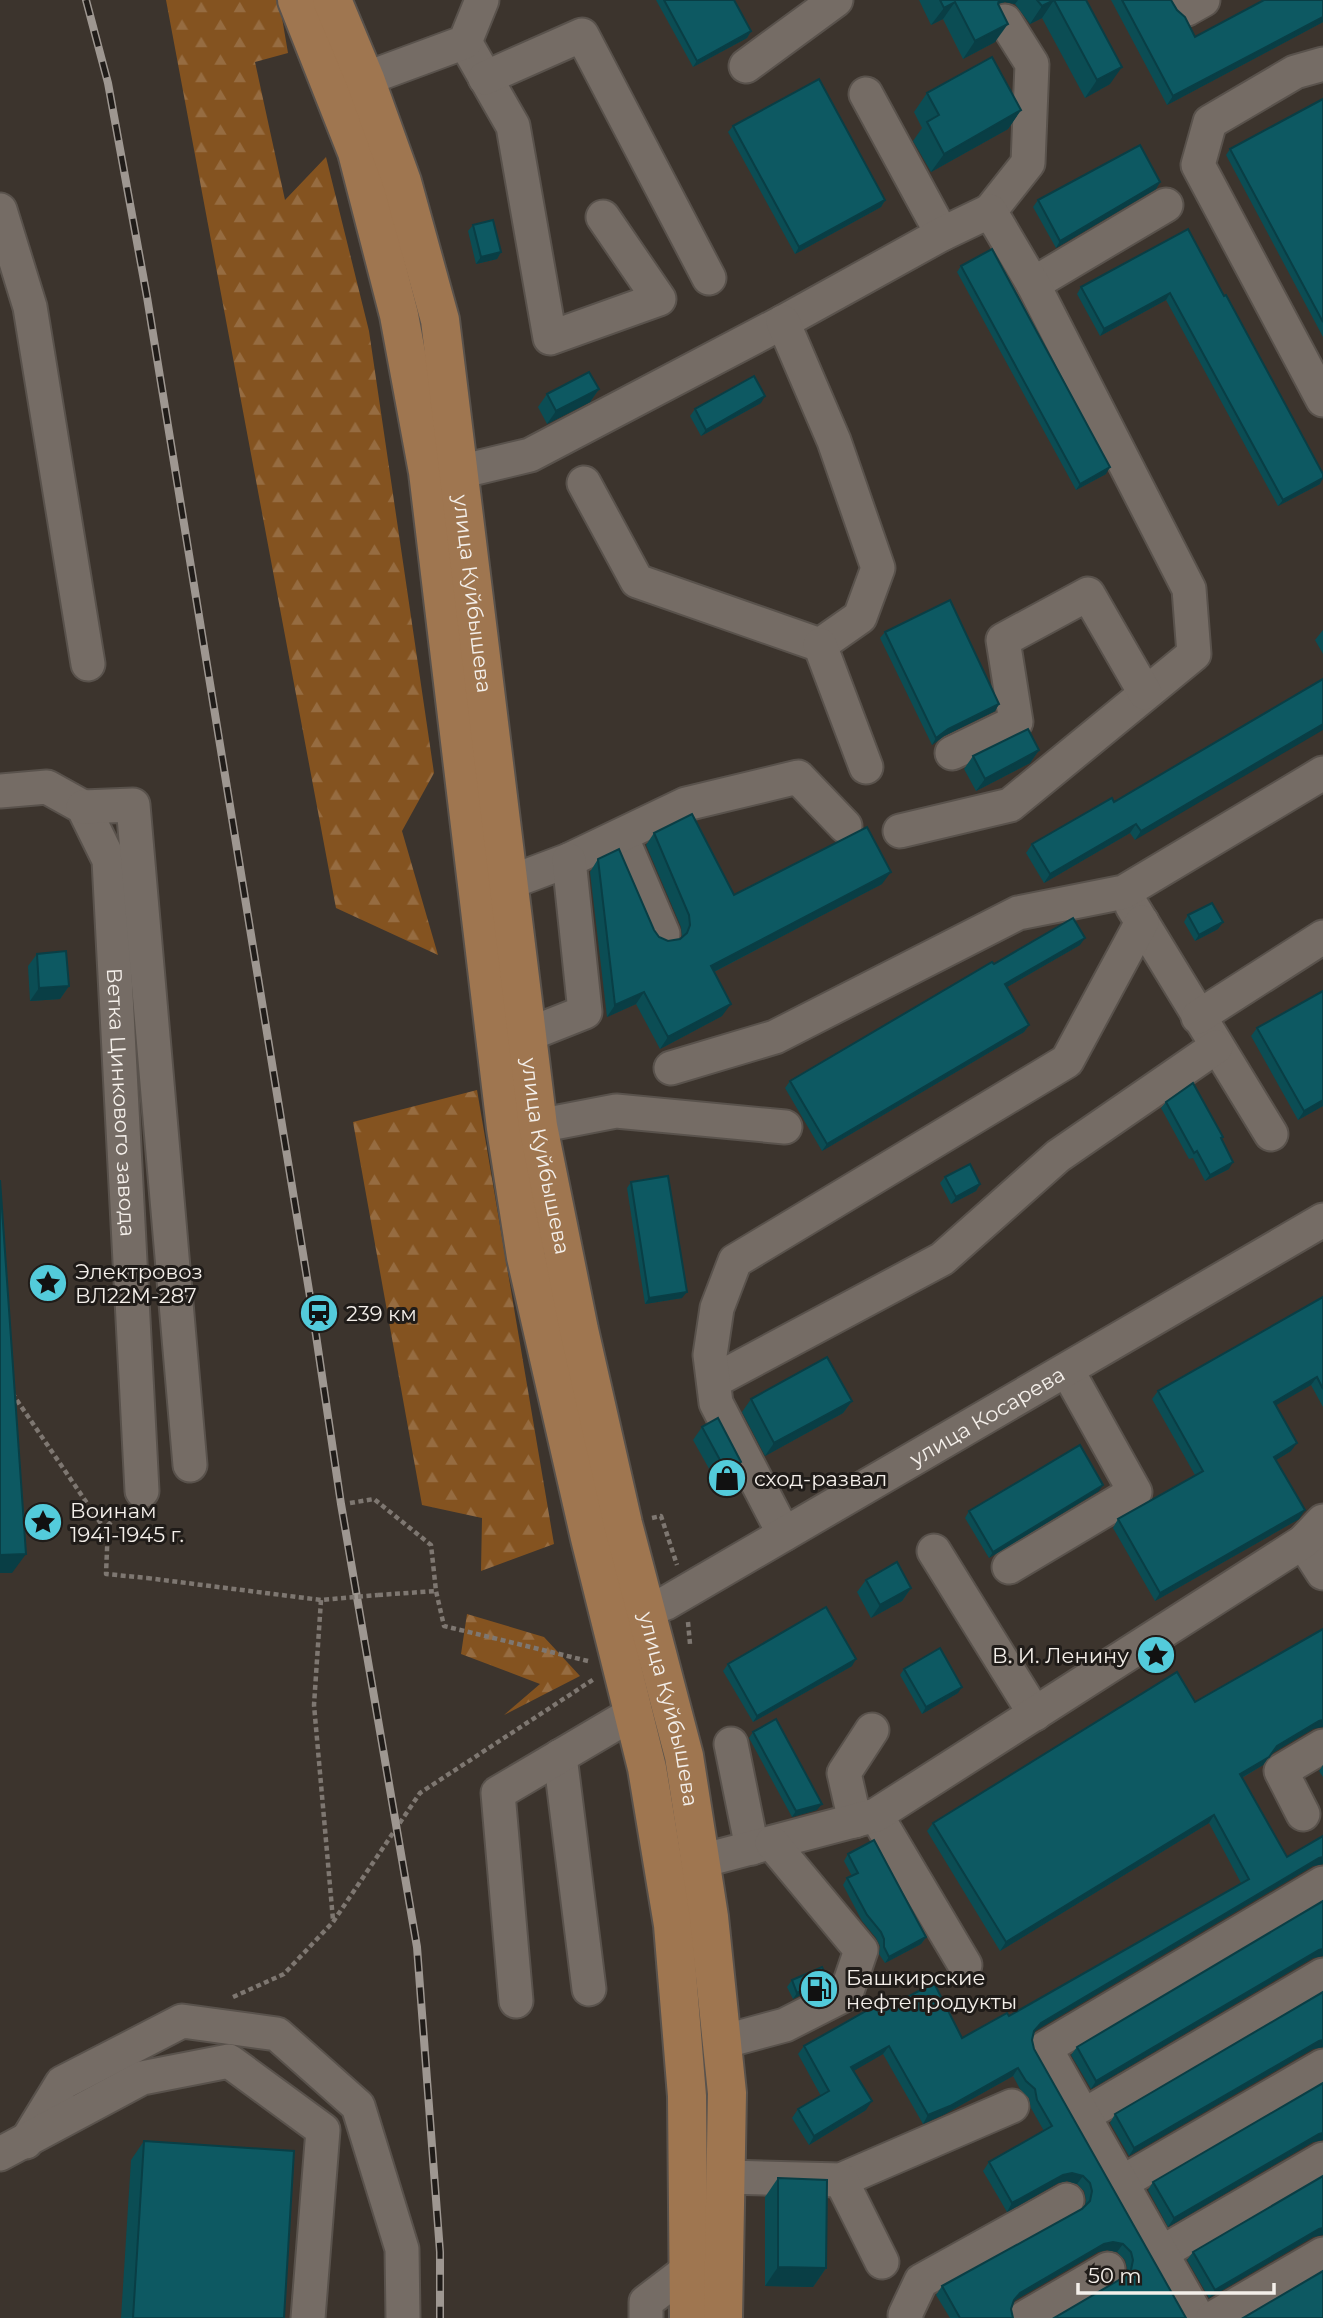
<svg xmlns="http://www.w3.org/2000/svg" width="1323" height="2318" viewBox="0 0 1323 2318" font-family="Montserrat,sans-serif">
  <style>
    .forest { fill: url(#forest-firs) }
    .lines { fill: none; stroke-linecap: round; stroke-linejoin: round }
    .minor-casing { stroke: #59524c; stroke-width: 37 }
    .major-casing { stroke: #59524c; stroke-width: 42 }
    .path { stroke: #7e7771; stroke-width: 4.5; stroke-dasharray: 5 3.5; stroke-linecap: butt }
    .minor { stroke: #756c65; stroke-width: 33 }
    .major { stroke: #9f7650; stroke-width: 38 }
    .rail-casing { stroke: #9e9791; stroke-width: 8 }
    .rail { stroke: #201c19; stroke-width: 5; stroke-dasharray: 16; stroke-linecap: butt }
    .path-bridge { stroke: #7e7771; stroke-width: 4.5; stroke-dasharray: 5 3.5; stroke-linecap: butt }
    .wall { fill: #0b4d54 }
    .shaded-wall { fill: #093e45 }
    .building { fill: #0d5962; stroke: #093e45; stroke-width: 2 }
    .labels { text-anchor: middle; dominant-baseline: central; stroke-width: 6; stroke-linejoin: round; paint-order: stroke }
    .street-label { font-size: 21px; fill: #f4efea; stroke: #201c19 }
    .poi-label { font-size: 21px; fill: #f4efea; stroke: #201c19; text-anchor: start }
  </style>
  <defs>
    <pattern id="forest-firs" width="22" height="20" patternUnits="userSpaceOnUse" patternTransform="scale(1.75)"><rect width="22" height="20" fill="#845320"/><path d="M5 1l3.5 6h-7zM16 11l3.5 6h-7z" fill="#966c41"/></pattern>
  </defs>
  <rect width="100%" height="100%" fill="#3c342d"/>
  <g class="forest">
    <polygon points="166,0 279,0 288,53 255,62 285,200 326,157 369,331 434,773 402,831 438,955 336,908"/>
    <polygon points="477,1090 554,1544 481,1571 482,1518 422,1505 353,1122"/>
    <polygon points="467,1614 544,1637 580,1676 504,1715 540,1684 461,1654"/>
  </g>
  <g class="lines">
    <g class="minor-casing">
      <g id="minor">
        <polyline points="1182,0 1187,9 1203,0"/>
        <polyline points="465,42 513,126 550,338 659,299 603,217"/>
        <polyline points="1323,64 1295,72 1210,122 1198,165 1323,400"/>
        <polyline points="746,66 836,0"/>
        <polyline points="485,78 582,35 709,278"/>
        <polyline points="365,79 465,42 482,0"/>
        <polyline points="866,94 942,234"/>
        <polyline points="0,210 30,307 88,664"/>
        <polyline points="990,211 1028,163 1032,64 1005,21"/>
        <polyline points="1033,284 1166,205"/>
        <polyline points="459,472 530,455 783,322 942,234 990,211 1033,284 1189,589 1194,654 1010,805 900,831"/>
        <polyline points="584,483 637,581 820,645 860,617 878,568 834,441 783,322"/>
        <polyline points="820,645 866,767"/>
        <polyline points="952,753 1016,722 1003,640 1088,594 1145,693"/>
        <path id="s1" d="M0,791L47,787L83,807L109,860L142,1491"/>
        <polyline points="83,807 133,805 190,1465"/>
        <polyline points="621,836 663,934"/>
        <polyline points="508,883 569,860 686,804 798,777 845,826"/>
        <polyline points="1132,906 1271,1134"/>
        <polyline points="1198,1017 1323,937"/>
        <polyline points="527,1035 585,1012 569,860"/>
        <polyline points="671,1068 775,1037 1018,913 1124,892 1323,773"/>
        <polyline points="538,1126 616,1111 785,1127"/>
        <polyline points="714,1381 942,1259 1058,1156 1216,1047"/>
        <polyline points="784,1534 716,1403 710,1355 717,1308 735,1261 1067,1061 1142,922"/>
        <polyline points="1303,1542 1323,1573"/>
        <polyline points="934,1551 1035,1714"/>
        <polyline points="1009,1567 1135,1492 1067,1370"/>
        <path id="s2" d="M645,1611L666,1603L1323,1220"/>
        <polyline points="731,1744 752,1848"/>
        <polyline points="560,1756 589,1989"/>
        <polyline points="1303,1814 1281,1771 1323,1746"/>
        <polyline points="876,1815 965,1965"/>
        <polyline points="855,1821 844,1773 872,1730"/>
        <polyline points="701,1861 876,1815 1303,1542 1323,1521"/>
        <polyline points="516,2001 498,1793 635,1712"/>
        <polyline points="722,2042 785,2025 846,1994 861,1950 772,1843"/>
        <polyline points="1083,2116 1323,1975"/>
        <polyline points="26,2142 62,2083 182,2021 277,2034 358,2106 402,2249 403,2318"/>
        <polyline points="0,2154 142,2078 229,2061 323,2130 308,2318"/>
        <polyline points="726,2177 841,2180 1012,2106"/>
        <polyline points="841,2180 882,2262"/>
        <polyline points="1121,2183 1323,2066"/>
        <polyline points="1161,2253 1323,2159"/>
        <polyline points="646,2318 646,2302 689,2269"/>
        <polyline points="906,2318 905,2315 921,2281 1067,2200"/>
        <polyline points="1024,2318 1108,2269"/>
        <polyline points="1198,2318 1045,2048 1323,1883"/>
        <polyline points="1213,2318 1323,2254"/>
      </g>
    </g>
    <g class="major-casing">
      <g id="major">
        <polyline points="297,0 357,152 399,315 428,472 506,1128 526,1257 590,1538 647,1768 673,1925 687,2096 689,2318"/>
        <path id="s3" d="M332,0L365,79L402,182L440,320L538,1126L579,1330L623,1524L684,1756L709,1917L727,2093L723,2318"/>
      </g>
    </g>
    <g class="path">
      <polyline points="12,1393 108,1534"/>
      <polyline points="350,1503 374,1499 431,1545 436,1591 444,1626 588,1661"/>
      <polyline points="123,1510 108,1525 106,1574 147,1578"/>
      <polyline points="652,1518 661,1516 677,1565"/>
      <polyline points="378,1595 436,1591"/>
      <polyline points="321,1600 314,1705 333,1920"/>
      <polyline points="688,1622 690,1644"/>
      <polyline points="233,1997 284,1974 333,1922 420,1793 594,1679"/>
    </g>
    <use href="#minor" class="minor"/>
    <use href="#major" class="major"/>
    <g class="rail-casing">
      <polyline id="rail" points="86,0 108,83 147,297 313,1315 341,1504 417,1947 440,2252 440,2318"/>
    </g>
    <use href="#rail" class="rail"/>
    <polyline class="path-bridge" points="147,1578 321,1600 378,1595"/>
  </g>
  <g class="wall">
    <polygon points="656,0 734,0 751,31 747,38 693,67"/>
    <polygon points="919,0 1086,0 1110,84 1085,98 1042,18 1030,24 1015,4 1005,2 998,4 995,42 963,59 943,19 931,25"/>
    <polygon points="1111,0 1171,0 1195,37 1323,0 1323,22 1167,105"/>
    <polygon points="927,93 1021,110 1008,129 931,172 913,141 922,128 914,112"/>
    <polygon points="1323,99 1323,337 1226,155 1230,149"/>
    <polygon points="733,126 885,200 881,207 795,254 728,132"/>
    <polygon points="1160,182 1156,189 1056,248 1033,207 1038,200"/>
    <polygon points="473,225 501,252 497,259 476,264 468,231"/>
    <polygon points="961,266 1106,474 1076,490 957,272"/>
    <polygon points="1081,287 1224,296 1320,484 1278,506 1166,300 1100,336 1077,294"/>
    <polygon points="599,389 590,402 547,424 538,407 547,394"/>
    <polygon points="761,403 701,436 690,416 695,409"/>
    <polygon points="1323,630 1323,654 1315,640"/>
    <polygon points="885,632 999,704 995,711 944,736 932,745 880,638"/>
    <polygon points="1323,679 1135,840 1130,833 1044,883 1026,853 1032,844 1114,802"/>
    <polygon points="1039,750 1030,763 976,791 964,769 973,756"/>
    <polygon points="654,833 734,895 882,884 714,972 722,1016 660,1049 636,1004 607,1017 590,872 598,859 659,937 668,941 680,939 682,937 681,927 646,845"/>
    <polygon points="1188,915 1223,922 1218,929 1195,941 1184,922"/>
    <polygon points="1080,945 1007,987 1029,1025 1024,1032 822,1151 785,1088 790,1081 994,964"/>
    <polygon points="37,954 69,986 60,999 30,1001 28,966"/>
    <polygon points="1257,1028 1323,1106 1298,1120 1251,1036"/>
    <polygon points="1166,1102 1229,1169 1205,1181 1193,1158 1189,1159 1161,1108"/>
    <polygon points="945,1177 980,1184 976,1191 951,1204 940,1183"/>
    <polygon points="631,1182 682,1298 645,1304 627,1188"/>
    <polygon points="1323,1297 1323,1407 1311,1385 1276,1405 1291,1451 1276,1460 1299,1519 1155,1601 1113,1528 1118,1519 1195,1475 1152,1399 1158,1391"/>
    <polygon points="751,1399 852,1401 843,1413 765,1456 742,1412"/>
    <polygon points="702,1427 741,1462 732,1475 717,1483 693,1440"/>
    <polygon points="1099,1491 989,1558 965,1518 969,1511"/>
    <polygon points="866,1580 911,1588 902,1601 871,1618 857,1592"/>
    <polygon points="728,1664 852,1666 753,1722 723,1671"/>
    <polygon points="904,1669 958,1693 922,1714 900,1675"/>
    <polygon points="1195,1702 1313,1729 1271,1754 1263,1765 1242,1778 1287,1857 1323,1836 1323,1864 1313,1866 1035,2031 1033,2034 1032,2040 1034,2049 1186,2318 1124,2277 1127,2268 1125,2260 1117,2252 1107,2250 1098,2252 1014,2301 1012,2303 1011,2309 1013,2318 950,2318 936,2295 942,2286 1082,2209 1085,2206 1086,2200 1084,2191 1077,2184 1067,2181 1058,2183 1007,2212 983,2171 989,2162 1044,2131 1031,2108 1029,2098 1020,2089 1013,2076 945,2114 923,2124 883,2054 853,2071 866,2110 809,2145 792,2118 798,2109 821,2096 798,2054 804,2046 892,2005 962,2038 1009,2016 1241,1883 1209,1823 1000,1951 927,1831 933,1823"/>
    <polygon points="753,1732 817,1810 792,1817 749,1738"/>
    <polygon points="1323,1765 1323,1777 1319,1771"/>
    <polygon points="848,1854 926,1937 921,1944 885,1963 879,1954 880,1946 876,1938 862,1921 843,1885 847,1878 852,1876 844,1861"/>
    <polygon points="1323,1901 1322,1956 1313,1958 1091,2089 1071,2055 1077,2047"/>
    <polygon points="792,1980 823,1984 793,1999 787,1987"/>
    <polygon points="1323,1992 1323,2047 1313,2049 1129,2156 1110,2123 1115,2114"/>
    <polygon points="1323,2083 1323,2140 1313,2142 1168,2227 1148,2190 1153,2182"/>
    <polygon points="144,2141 284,2318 121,2318 131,2160"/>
    <polygon points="778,2178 826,2268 813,2287 765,2286 765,2197"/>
    <polygon points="1322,2235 1313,2237 1209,2298 1187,2260 1193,2252"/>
  </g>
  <g class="shaded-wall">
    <polygon points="996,0 1018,0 1015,4 1005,2 995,4"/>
    <polygon points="1054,0 1042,18 1030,24 1042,6"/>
    <polygon points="955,2 943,19 931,25 944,8"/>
    <polygon points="1323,17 1323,22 1167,105 1173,96"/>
    <polygon points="1008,24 995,42 963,59 975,41"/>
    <polygon points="751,31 747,38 693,67 697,61"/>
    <polygon points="1122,67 1110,84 1085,98 1097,80"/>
    <polygon points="1021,110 1008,129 931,172 944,154"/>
    <polygon points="1160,182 1156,189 1056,248 1060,241"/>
    <polygon points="885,200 881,207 795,254 799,247"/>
    <polygon points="501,252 497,259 476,264 481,257"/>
    <polygon points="1170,293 1166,300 1100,336 1104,329"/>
    <polygon points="599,389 590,402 547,424 556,411"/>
    <polygon points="765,396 761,403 701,436 706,430"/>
    <polygon points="1110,467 1106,474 1076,490 1080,484"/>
    <polygon points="1323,478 1320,484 1278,506 1283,500"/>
    <polygon points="999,704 995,711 944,736 932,745 936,738 948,729"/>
    <polygon points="1323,724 1323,730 1135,840 1141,831"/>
    <polygon points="1039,750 1030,763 976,791 985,779"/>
    <polygon points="1136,824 1130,833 1044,883 1050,874"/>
    <polygon points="891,872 882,884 702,978 711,966"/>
    <polygon points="1223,922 1218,929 1195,941 1199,935"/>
    <polygon points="1085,938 1080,945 1000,991 1005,984"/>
    <polygon points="69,986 60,999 30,1001 39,988"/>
    <polygon points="644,992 636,1004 607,1017 615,1005"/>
    <polygon points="731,1004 722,1016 660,1049 668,1037"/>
    <polygon points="1029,1025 1024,1032 822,1151 827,1144"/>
    <polygon points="1323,1100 1323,1106 1298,1120 1304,1111"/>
    <polygon points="1233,1162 1229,1169 1205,1181 1210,1175"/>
    <polygon points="980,1184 976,1191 951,1204 956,1197"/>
    <polygon points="687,1292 682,1298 645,1304 649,1298"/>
    <polygon points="1317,1377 1311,1385 1268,1410 1274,1402"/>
    <polygon points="852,1401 843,1413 765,1456 774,1443"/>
    <polygon points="1297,1443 1291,1451 1268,1465 1274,1457"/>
    <polygon points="741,1462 732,1475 717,1483 726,1471"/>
    <polygon points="1103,1485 1099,1491 989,1558 993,1552"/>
    <polygon points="1305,1510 1299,1519 1155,1601 1160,1593"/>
    <polygon points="26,1554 12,1573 0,1573 0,1555"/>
    <polygon points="911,1588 902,1601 871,1618 880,1605"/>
    <polygon points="856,1659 852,1666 753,1722 757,1716"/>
    <polygon points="962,1687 958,1693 922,1714 926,1707"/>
    <polygon points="1323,1720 1323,1727 1313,1729 1271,1754 1263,1765 1234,1782 1240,1774 1277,1746 1319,1721"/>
    <polygon points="822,1804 817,1810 792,1817 796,1811"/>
    <polygon points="1214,1815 1209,1823 1000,1951 1006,1942"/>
    <polygon points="1323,1857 1323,1864 1313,1866 1035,2031 1028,2039 1041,2023 1319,1858"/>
    <polygon points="926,1937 921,1944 885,1963 889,1957"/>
    <polygon points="1323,1949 1323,1956 1313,1958 1091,2089 1096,2081 1319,1950"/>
    <polygon points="827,1978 823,1984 793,1999 797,1993"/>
    <polygon points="1323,2040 1323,2047 1313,2049 1129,2156 1134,2148 1319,2041"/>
    <polygon points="889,2046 883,2054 845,2076 851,2067"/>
    <polygon points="1018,2068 1013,2076 945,2114 923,2124 928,2115"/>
    <polygon points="872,2101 866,2110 809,2145 814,2136"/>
    <polygon points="1323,2133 1323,2140 1313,2142 1168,2227 1174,2218 1319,2134"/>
    <polygon points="1072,2173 1083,2176 1077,2184 1067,2181 1058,2183 1007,2212 1012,2203 1063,2175"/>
    <polygon points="1323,2228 1323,2235 1313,2237 1209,2298 1215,2290 1319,2229"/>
    <polygon points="1113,2242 1123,2244 1117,2252 1107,2250 1098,2252 1014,2301 1008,2308 1020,2293 1104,2244"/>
    <polygon points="778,2267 826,2268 813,2287 765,2286"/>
  </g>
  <g class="building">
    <polygon points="664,0 734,0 751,31 697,61"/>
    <polygon points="940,0 999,0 998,4 1008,24 975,41 955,2 944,8"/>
    <polygon points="1037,0 1054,0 1042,6"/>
    <polygon points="1054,0 1086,0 1122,67 1097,80"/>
    <polygon points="1122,0 1171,0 1177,10 1185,17 1195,37 1264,0 1323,0 1323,17 1173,96"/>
    <polygon points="992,57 1021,110 944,154 927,122 939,115 927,93"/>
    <polygon points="819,79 885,200 799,247 733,126"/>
    <polygon points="1323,99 1323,322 1230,149"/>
    <polygon points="1140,145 1160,182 1060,241 1038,200"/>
    <polygon points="493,220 501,252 481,257 473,225"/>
    <polygon points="1188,229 1224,296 1226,295 1323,474 1323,478 1283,500 1170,293 1104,329 1081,287"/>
    <polygon points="992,249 1110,467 1080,484 961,266"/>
    <polygon points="589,372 599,389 556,411 547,394"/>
    <polygon points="754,376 765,396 706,430 695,409"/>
    <polygon points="950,600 999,704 948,729 936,738 885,632"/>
    <polygon points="1323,679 1323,724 1141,831 1136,824 1050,874 1032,844 1112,798 1114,802"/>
    <polygon points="1028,729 1039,750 985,779 973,756"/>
    <polygon points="692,814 734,895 867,827 891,872 711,966 731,1004 668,1037 644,992 615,1005 598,859 619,849 654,930 659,937 668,941 680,939 687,933 690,925 689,915 654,833"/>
    <polygon points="1212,903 1223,922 1199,935 1188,915"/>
    <polygon points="1073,918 1085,938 1005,984 1029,1025 827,1144 790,1081 992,962 994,964"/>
    <polygon points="66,951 69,986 39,988 37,954"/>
    <polygon points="1323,991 1323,1100 1304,1111 1257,1028"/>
    <polygon points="1193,1083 1223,1137 1221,1138 1233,1162 1210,1175 1197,1151 1194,1153 1166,1102"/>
    <polygon points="970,1164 980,1184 956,1197 945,1177"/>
    <polygon points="668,1176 687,1292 649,1298 631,1182"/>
    <polygon points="0,1180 26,1554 0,1555"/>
    <polygon points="1323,1297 1323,1389 1317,1377 1274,1402 1297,1443 1274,1457 1305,1510 1160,1593 1118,1519 1203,1471 1158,1391"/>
    <polygon points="827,1357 852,1401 774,1443 751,1399"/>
    <polygon points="718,1418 741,1462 726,1471 702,1427"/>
    <polygon points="1080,1445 1103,1485 993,1552 969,1511"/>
    <polygon points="897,1562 911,1588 880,1605 866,1580"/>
    <polygon points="826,1607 856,1659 757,1716 728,1664"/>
    <polygon points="1323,1629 1323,1720 1319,1721 1277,1746 1269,1757 1240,1774 1287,1857 1323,1836 1323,1857 1319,1858 1041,2023 1034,2031 1032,2040 1034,2049 1186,2318 1054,2318 1124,2277 1131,2270 1133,2260 1131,2252 1123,2244 1113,2242 1104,2244 1020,2293 1014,2300 1011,2309 1013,2318 960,2318 942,2286 1082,2209 1090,2201 1092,2191 1090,2183 1083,2176 1072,2173 1063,2175 1012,2203 989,2162 1052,2126 1037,2100 1035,2089 1026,2081 1018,2068 950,2106 928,2115 889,2046 851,2067 872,2101 814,2136 798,2109 829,2091 804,2046 889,1998 892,2005 934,1983 962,2038 1007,2013 1009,2016 1249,1879 1214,1815 1006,1942 933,1823 1177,1672 1195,1702"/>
    <polygon points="940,1648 962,1687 926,1707 904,1669"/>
    <polygon points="776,1719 822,1804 796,1811 753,1732"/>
    <polygon points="874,1840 926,1937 889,1957 884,1947 884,1939 881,1932 867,1915 847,1878 858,1873 848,1854"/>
    <polygon points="1323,1901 1323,1949 1319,1950 1096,2081 1077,2047"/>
    <polygon points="822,1967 827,1978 797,1993 792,1980"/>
    <polygon points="1323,1992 1323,2040 1319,2041 1134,2148 1115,2114"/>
    <polygon points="1323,2083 1323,2133 1319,2134 1174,2218 1153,2182"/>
    <polygon points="144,2141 294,2151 284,2318 133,2318"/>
    <polygon points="1323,2176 1323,2228 1319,2229 1215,2290 1193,2252"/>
    <polygon points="778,2178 827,2180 826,2268 778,2267"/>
    <polygon points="1323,2271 1323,2318 1243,2318"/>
  </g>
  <defs>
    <g id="sight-disc" transform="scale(2.0125)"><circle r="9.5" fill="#53cbdb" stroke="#201c19"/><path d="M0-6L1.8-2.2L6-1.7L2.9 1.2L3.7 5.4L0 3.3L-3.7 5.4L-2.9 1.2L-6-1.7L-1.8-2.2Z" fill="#111"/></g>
    <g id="station-disc" transform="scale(2.0125)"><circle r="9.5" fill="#53cbdb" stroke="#201c19"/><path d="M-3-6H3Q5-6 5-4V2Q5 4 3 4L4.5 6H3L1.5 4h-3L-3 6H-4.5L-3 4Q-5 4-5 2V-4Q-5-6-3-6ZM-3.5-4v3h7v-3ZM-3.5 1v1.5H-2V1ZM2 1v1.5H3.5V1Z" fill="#111"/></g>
    <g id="shop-disc" transform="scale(2.0125)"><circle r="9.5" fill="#53cbdb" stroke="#201c19"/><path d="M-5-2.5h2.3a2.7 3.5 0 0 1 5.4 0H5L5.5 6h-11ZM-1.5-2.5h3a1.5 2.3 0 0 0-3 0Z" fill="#111"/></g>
    <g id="fuel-disc" transform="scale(2.0125)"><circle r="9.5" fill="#53cbdb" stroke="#201c19"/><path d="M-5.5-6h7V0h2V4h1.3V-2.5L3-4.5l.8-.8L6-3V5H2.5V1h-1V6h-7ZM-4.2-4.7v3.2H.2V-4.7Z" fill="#111"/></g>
  </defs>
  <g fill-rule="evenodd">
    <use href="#sight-disc" x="48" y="1283"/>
    <use href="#station-disc" x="319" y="1313"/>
    <use href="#shop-disc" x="727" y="1478"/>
    <use href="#sight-disc" x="43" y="1522"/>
    <use href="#sight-disc" x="1156" y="1655"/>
    <use href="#fuel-disc" x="819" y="1989"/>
  </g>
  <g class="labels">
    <g class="street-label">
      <text stroke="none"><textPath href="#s3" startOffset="614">улица Куйбышева</textPath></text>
      <text stroke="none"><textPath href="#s1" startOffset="390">Ветка Цинкового завода</textPath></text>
      <text stroke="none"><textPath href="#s3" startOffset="1181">улица Куйбышева</textPath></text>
      <text stroke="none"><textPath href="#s2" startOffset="394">улица Косарева</textPath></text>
      <text stroke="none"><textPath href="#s3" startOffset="1748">улица Куйбышева</textPath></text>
    </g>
    <g class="poi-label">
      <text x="75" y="1271">Электровоз<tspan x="75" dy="24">ВЛ22М-287</tspan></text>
      <text x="346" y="1313">239 км</text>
      <text x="754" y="1478">сход-развал</text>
      <text x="70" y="1510">Воинам<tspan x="70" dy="24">1941-1945 г.</tspan></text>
      <text x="1129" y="1655" text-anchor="end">В. И. Ленину</text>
      <text x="846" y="1977">Башкирские<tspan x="846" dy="24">нефтепродукты</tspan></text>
    </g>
  </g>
  <path d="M1078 2283v10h196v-10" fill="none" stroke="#f4efea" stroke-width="3.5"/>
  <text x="1088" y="2283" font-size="21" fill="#f4efea" stroke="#201c19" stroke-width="5" paint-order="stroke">50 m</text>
</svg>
